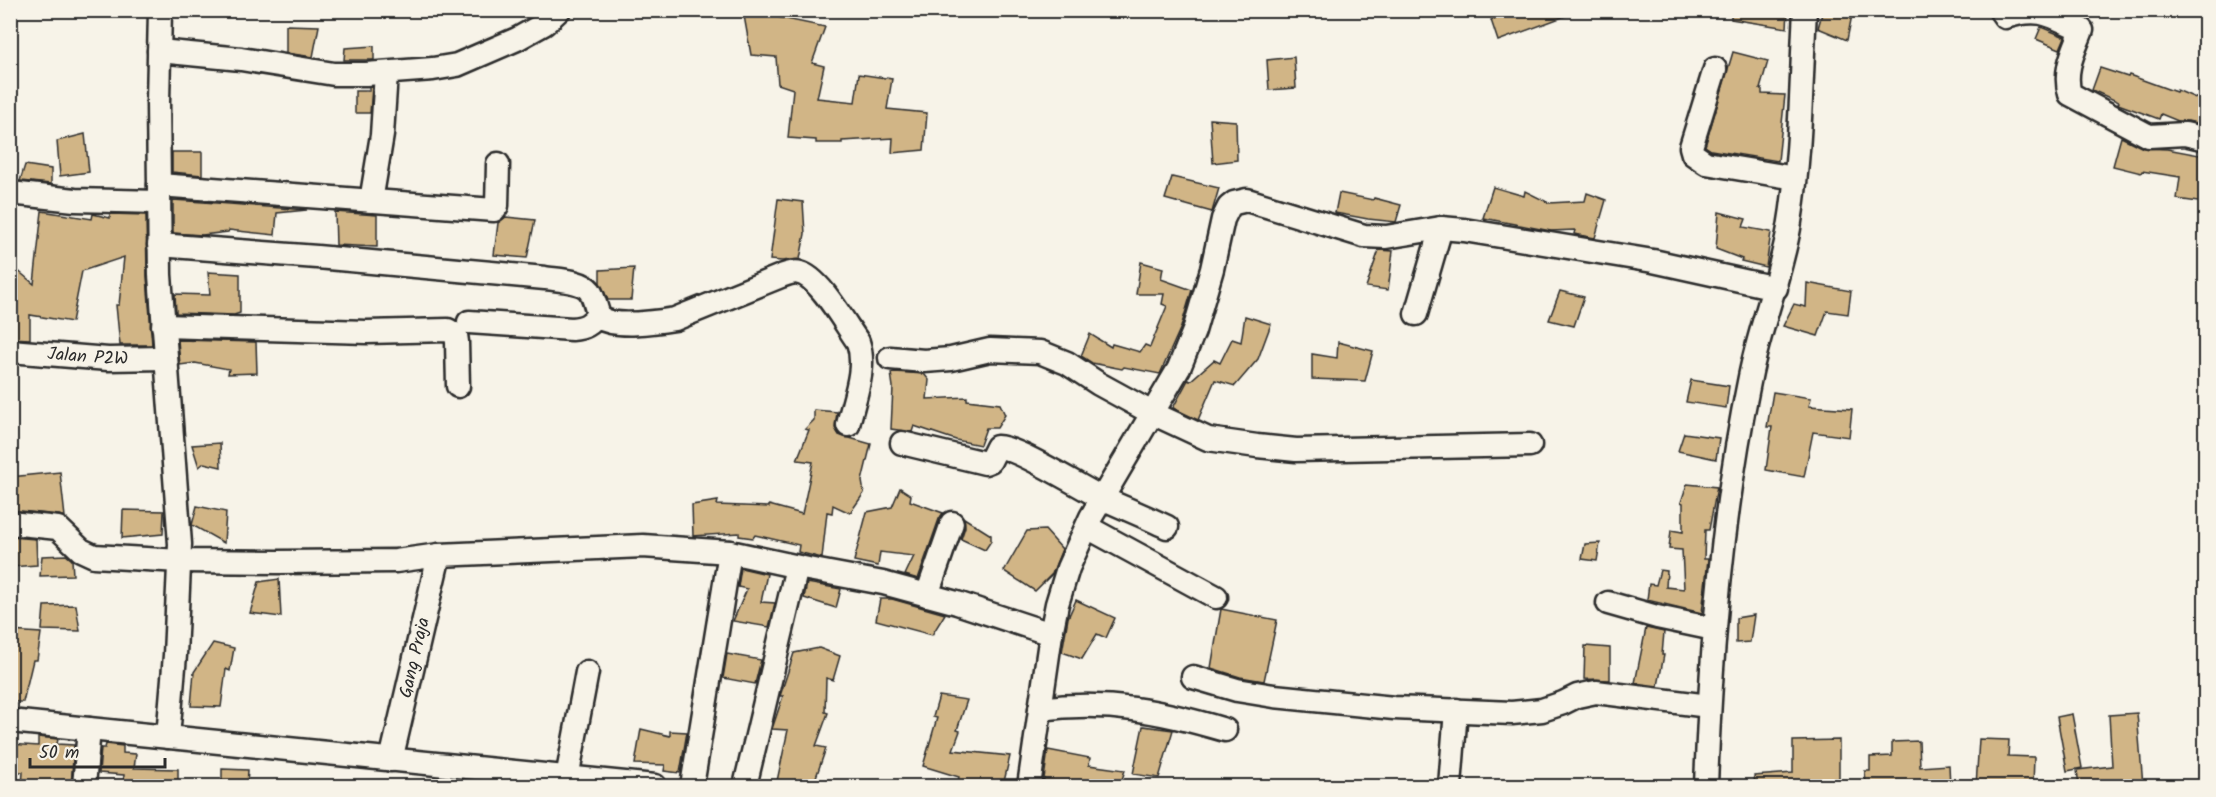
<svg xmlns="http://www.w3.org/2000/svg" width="2216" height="797" viewBox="0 0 2216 797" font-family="Kalam,sans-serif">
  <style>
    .building { fill: #d1b586; stroke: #2b2b2b; stroke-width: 1.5 }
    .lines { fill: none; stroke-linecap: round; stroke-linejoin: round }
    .minor-casing { stroke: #2b2b2b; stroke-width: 27 }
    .minor { stroke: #f7f3e8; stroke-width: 22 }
    .labels { text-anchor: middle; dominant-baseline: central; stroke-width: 6; stroke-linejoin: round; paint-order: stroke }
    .street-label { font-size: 18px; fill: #2b2b2b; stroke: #f7f3e8 }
  </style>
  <rect width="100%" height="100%" fill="#f7f3e8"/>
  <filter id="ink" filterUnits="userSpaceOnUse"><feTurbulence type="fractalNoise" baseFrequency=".0167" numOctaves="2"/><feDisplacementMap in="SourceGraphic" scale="12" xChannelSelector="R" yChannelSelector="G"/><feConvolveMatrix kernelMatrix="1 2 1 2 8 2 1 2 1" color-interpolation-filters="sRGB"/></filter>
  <g filter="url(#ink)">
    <g class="building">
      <polygon points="743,10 825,27 812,63 824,66 817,98 855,102 859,74 892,79 887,109 927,113 924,150 892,153 893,138 842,141 842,143 816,143 816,140 788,138 793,89 778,84 776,57 751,55"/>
      <polygon points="1517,10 1575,10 1576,12 1498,41 1491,20"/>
      <polygon points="1731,10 1788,10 1787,28 1731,19"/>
      <polygon points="1823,10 1853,10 1847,40 1818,28"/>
      <polygon points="286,25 319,26 313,57 286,53"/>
      <polygon points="2041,27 2065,37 2060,49 2036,39"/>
      <polygon points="374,46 374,60 344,60 345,48"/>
      <polygon points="1733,52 1768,61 1760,89 1762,89 1762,94 1785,95 1778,161 1711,150 1705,146"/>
      <polygon points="1294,57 1296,88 1269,90 1267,60"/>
      <polygon points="2100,68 2128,77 2129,75 2176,92 2177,90 2205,102 2205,125 2188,121 2178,121 2161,114 2159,119 2118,104 2119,102 2092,90"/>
      <polygon points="369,87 372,87 370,113 355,113 355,91 369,91"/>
      <polygon points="1210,119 1236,121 1237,160 1213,163"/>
      <polygon points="85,134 89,172 60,176 57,141"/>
      <polygon points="2121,137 2143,148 2167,149 2205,156 2205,203 2177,199 2180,177 2142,171 2141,173 2113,166"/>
      <polygon points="172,152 202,152 202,175 172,172"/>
      <polygon points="25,165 51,169 51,184 20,181"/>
      <polygon points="1172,177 1219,188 1212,212 1165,199"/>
      <polygon points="1493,187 1524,196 1525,191 1549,203 1585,201 1587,193 1606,200 1595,238 1574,234 1575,230 1551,231 1483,218"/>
      <polygon points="1339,193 1373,200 1374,198 1401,205 1396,222 1368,219 1335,213"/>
      <polygon points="778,199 803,202 805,234 800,259 782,261 770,260"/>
      <polygon points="173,200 203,202 307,210 277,213 275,235 229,230 228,232 202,235 173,233"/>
      <polygon points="42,211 92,219 93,214 110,218 110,214 146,215 147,276 152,345 120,345 116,305 119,305 124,257 82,271 72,322 30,315 30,339 10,338 10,264 34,284"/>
      <polygon points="335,212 377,215 377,247 336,245"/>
      <polygon points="1719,212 1746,219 1743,227 1771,232 1766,267 1741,261 1742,259 1716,249"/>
      <polygon points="506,217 535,220 527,258 494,255 498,223"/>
      <polygon points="1379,250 1393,251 1388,290 1366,287"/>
      <polygon points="1141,262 1163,268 1161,279 1192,290 1181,327 1160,374 1124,367 1122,369 1092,363 1081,356 1090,334 1111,347 1112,344 1140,352 1145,345 1150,347 1167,306 1162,304 1164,294 1136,294"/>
      <polygon points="634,268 631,300 608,300 600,283 600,270"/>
      <polygon points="208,272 240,274 240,313 234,315 176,313 175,294 210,295"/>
      <polygon points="1807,283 1851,291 1848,314 1827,311 1818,336 1783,326 1794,304 1806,307"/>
      <polygon points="1560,291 1584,297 1574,326 1549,320"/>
      <polygon points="1245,316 1271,324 1258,359 1235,386 1215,380 1198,420 1173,408 1188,380 1190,381 1214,360 1220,363 1232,339 1241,342"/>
      <polygon points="178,340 256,342 257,373 228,374 229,369 195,363 180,365"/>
      <polygon points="1338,342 1373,351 1365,381 1312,379 1312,354 1337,358"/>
      <polygon points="895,372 924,374 929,380 927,399 967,397 967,400 1000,404 1005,415 997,428 986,428 980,445 956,440 914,426 912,432 891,429 893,387 891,373"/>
      <polygon points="1691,380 1729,386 1726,408 1686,402"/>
      <polygon points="1773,392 1811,398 1809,406 1852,409 1849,437 1813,432 1804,477 1766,470 1772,427 1767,427"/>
      <polygon points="814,410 837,412 835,428 839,435 871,444 862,481 864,493 850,513 833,505 832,513 827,512 822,558 798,552 799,545 755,535 753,538 739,536 739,533 693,536 692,505 718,501 717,505 769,507 769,505 802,514 813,462 797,460 809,430 805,429 814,420"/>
      <polygon points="1684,433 1719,438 1716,459 1678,451"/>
      <polygon points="220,443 221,467 204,463 199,467 192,445"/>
      <polygon points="60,472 65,517 59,515 10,510 10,477"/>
      <polygon points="1687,484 1717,487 1709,530 1705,530 1704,559 1708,559 1702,613 1647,600 1649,584 1656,585 1660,570 1667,571 1666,587 1684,589 1682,550 1669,549 1671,530 1683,532 1683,503 1681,502"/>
      <polygon points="900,488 911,495 910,501 943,513 939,519 918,579 905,575 914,556 880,552 878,566 854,561 867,512 892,507"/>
      <polygon points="197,506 226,512 224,543 192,525"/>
      <polygon points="123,510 164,511 163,534 122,538"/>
      <polygon points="964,518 991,535 991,541 985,550 961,539 965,527"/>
      <polygon points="1045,530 1062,549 1052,574 1035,591 1004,571 1027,531"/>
      <polygon points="10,537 36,539 37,565 10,567"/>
      <polygon points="1600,543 1597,561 1582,559 1585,544"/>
      <polygon points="66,555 72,560 73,575 40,576 42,556"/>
      <polygon points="741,568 767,574 761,602 775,603 769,627 733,621 747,589 738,587"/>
      <polygon points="279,579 281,617 250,613 259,582"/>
      <polygon points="807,583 841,589 836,608 804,598"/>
      <polygon points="880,599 892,599 945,614 932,635 876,620"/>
      <polygon points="1076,600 1115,618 1106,638 1097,634 1082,659 1062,652 1068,618"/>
      <polygon points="76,605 80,631 42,630 44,606"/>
      <polygon points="1221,609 1277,620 1264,681 1240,677 1211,668"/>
      <polygon points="1754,615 1750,642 1736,643 1736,618"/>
      <polygon points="1646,628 1664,632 1662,655 1664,655 1658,686 1635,683"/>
      <polygon points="10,631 41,633 37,660 33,660 23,702 10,702"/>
      <polygon points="213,643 234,648 230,671 226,669 221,707 191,706 194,672"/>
      <polygon points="1585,646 1610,648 1610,680 1584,679"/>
      <polygon points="819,648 840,656 833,680 826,678 825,712 828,713 816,746 826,748 813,786 777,781 788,730 772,729 783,696 780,696 781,693 794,653"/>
      <polygon points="727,654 761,660 755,684 723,678"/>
      <polygon points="939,696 967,700 957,730 960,731 953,750 1010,756 1003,786 957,786 959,777 923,766 937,718 933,717"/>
      <polygon points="2137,713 2143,786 2079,786 2077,770 2112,766 2109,715"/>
      <polygon points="2072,714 2082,768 2067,771 2057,717"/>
      <polygon points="1143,726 1173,730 1159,778 1133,774"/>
      <polygon points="641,729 670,736 670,731 687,732 680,773 664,771 665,765 635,764"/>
      <polygon points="38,737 58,739 57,744 74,745 71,786 22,786 23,772 10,772 10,744 38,746"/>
      <polygon points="1979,739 2009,740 2008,756 2034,757 2033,786 1976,786"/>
      <polygon points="1839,740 1839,786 1755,786 1754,776 1793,773 1793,741"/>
      <polygon points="1919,741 1920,767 1949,765 1950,786 1866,786 1865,771 1870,771 1870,757 1892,756 1892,742"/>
      <polygon points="106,744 123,746 123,753 136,754 134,768 178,769 178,786 123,786 124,775 99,773 101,748 105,748"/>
      <polygon points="1048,750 1090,758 1089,765 1125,770 1120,786 1043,786"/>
      <polygon points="222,769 248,770 247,786 222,786"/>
    </g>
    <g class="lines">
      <g class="minor-casing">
        <g id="minor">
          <polyline points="160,10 158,102 160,275 180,544 175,655 168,737"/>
          <path d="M2000,10L2005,17C2041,6 2050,15 2082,30C2074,51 2063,71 2070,94L2149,136L2185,134L2206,139"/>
          <polyline points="159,51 241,59 334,74 366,74 433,69 457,65 517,39 544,24 559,10"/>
          <polyline points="1715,69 1691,147 1693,154 1706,163 1795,178"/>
          <polyline points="159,185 494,210 497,206 498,164"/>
          <polyline points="10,193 75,200 159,202"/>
          <polyline points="371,201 382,135 386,73"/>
          <path d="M159,245L317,257L545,278C557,280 582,280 590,291C595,299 596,310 600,318C616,328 656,322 675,319L781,276C787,274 794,271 800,273C820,278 845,324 858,342C867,368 854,398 848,425"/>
          <polyline points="1416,314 1441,228"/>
          <path d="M469,322L572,329C584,328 591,325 598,314"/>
          <polyline points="163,326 367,332 448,330 456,335 457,342 458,386"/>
          <path id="s1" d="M10,351L108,359L165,358"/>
          <polyline points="890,358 924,361 951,359 990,350 1040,352 1067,363 1099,384 1152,413 1208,439 1257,446 1296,450 1530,445"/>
          <path d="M902,443L985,463L990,461L997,447C1015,446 1082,488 1102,498C1124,508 1146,517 1167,527"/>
          <polyline points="10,523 58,528 81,550 94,556 180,561 278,562 396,561 439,555 643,546 730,552 808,569 883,583 957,603 1051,634"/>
          <polyline points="1087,527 1216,597"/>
          <polyline points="927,595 952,523"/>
          <polyline points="1608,603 1657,617 1714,629"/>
          <polyline points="1193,677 1237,690 1274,696 1394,708 1512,713 1542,710 1563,703 1577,696 1596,692 1709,706"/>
          <path d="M1040,709C1107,700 1161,711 1225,730"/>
          <polyline points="10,721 655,786"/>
          <path id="s2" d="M391,760L439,555"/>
          <polyline points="567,778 587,672"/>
          <polyline points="84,786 89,729"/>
          <polyline points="692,786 730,552"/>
          <polyline points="745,786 797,567"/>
          <polyline points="1029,786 1051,634 1057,604 1068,568 1091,517 1179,368 1194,331 1212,269 1223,219 1229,207 1234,203 1247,200 1364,236 1386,237 1441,228 1464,230 1653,261 1776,288"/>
          <polyline points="1450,786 1456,710"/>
          <path d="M1706,786C1711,649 1722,512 1750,377C1760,326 1780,278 1789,228C1801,157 1801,82 1805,10"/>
        </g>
      </g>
      <use href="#minor" class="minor"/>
    </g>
  </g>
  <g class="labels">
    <g class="street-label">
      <text stroke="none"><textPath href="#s1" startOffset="78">Jalan P2W</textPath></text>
      <text stroke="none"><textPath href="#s2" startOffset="105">Gang Praja</textPath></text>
    </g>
  </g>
  <rect width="2216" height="797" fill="none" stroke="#f7f3e8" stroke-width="36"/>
  <rect x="18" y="18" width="2180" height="761" fill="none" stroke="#2b2b2b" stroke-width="2" filter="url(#ink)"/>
  <path d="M30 758v9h135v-9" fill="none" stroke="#2b2b2b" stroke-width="3"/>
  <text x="39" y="758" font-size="18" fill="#2b2b2b" stroke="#f7f3e8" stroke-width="4.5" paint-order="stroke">50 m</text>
</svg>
